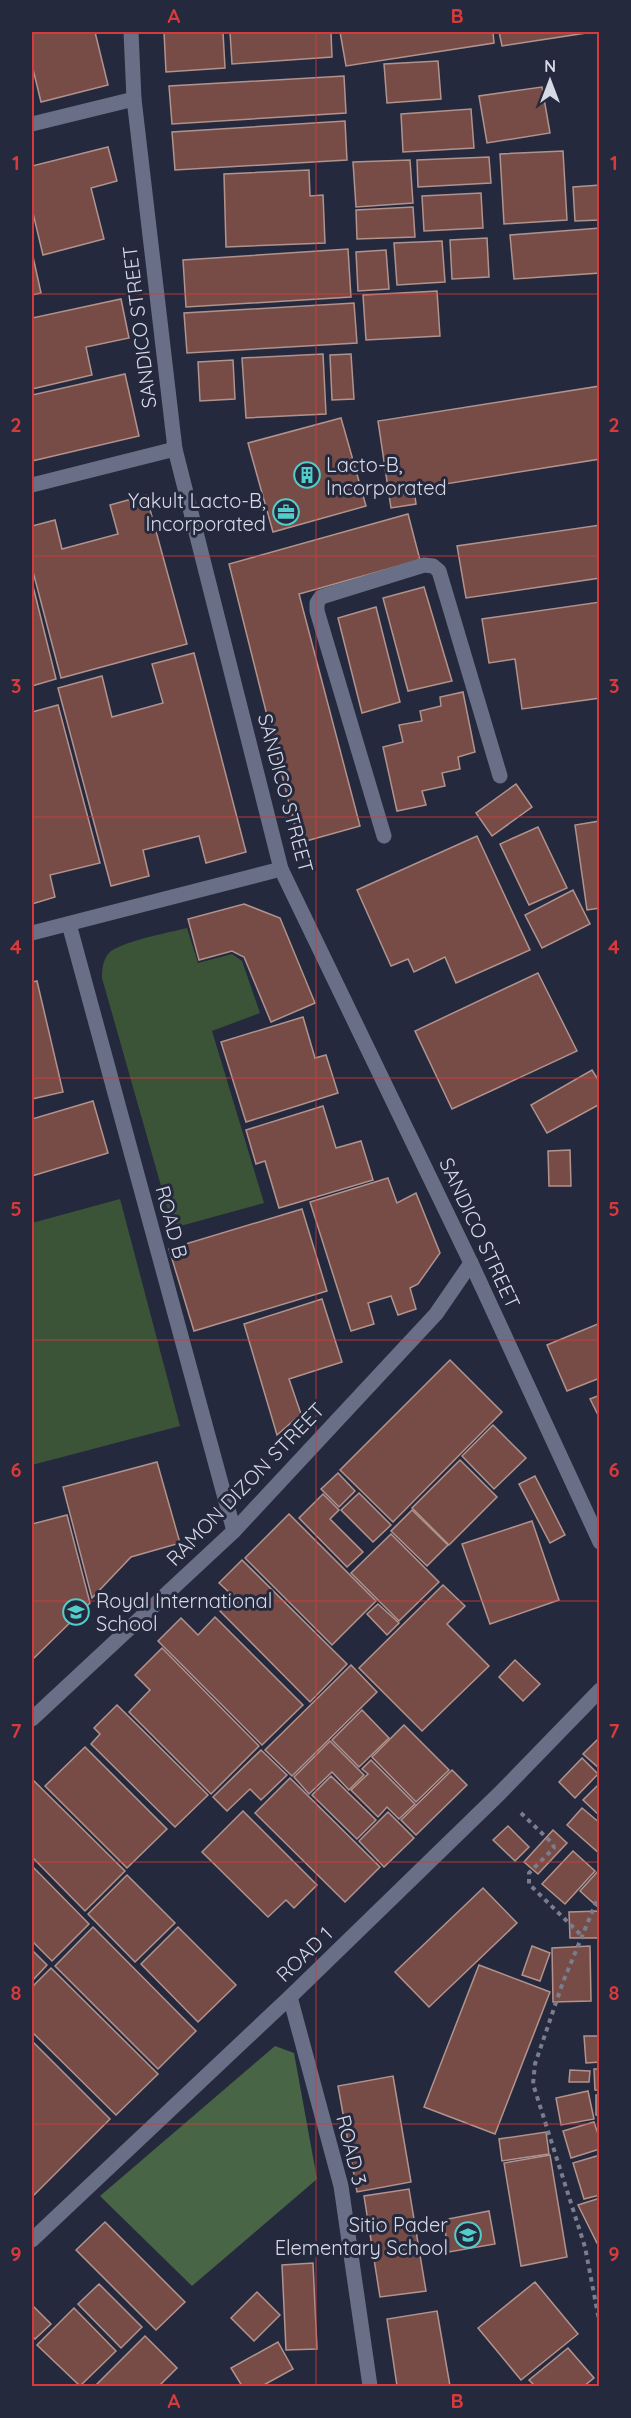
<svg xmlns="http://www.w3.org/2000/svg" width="631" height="2418" viewBox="0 0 631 2418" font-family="Quicksand,sans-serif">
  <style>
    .green { fill: #3b5438 }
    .forest { fill: #486545 }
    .building { fill: #784c46; stroke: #b1938e; stroke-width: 1.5 }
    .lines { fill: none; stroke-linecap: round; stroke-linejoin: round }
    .path { stroke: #797d8e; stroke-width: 4; stroke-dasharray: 4.5 4.5; stroke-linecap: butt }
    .lane { stroke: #696f86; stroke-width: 15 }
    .street { stroke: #696f86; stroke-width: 15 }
    .grid { fill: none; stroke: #d63a3b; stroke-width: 1.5; stroke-opacity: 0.55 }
    .labels { text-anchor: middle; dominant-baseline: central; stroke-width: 6; stroke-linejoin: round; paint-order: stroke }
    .street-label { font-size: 20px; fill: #d6d9e6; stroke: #25293d }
    .poi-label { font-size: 20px; fill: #d6d9e6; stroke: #25293d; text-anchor: start }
    .neatline { fill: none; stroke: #d63a3b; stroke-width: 2 }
    .grid-label { font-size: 20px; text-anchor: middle; font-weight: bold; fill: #d63a3b }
  </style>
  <rect width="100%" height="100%" fill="#25293d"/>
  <g class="green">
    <path d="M187,928L198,963L232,954L242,961L260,1013L212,1031L264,1203L173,1228L102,978C102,969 103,961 108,954C120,941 168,933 187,928Z"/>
    <polygon points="120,1199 180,1426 32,1465 32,1223"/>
  </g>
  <polygon class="forest" points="275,2046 294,2053 317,2179 192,2286 100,2196"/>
  <g class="building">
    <polygon points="32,32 95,32 108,85 41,102 32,65"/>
    <polygon points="164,32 223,32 225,68 166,72"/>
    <polygon points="230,32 331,32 332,57 232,64"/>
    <polygon points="340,32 493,32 494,43 346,66"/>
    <polygon points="499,32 586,32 586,33 502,46"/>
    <polygon points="438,61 441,99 387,103 384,64"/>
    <polygon points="344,76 346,113 172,124 169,86"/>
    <polygon points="542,87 550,133 487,143 479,96"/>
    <polygon points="471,109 474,148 403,152 401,114"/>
    <polygon points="345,121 347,160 175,170 172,132"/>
    <polygon points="108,147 117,181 91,188 104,239 43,255 32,209 32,166"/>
    <polygon points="563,151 567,220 504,224 500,154"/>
    <polygon points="489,157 491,183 418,187 417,160"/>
    <polygon points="410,160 413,203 356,207 353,162"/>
    <polygon points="309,170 310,196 323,195 325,243 226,247 224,174"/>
    <polygon points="600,185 600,220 575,221 573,187"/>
    <polygon points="481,193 483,228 424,231 422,196"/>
    <polygon points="413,207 415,237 357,239 356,210"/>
    <polygon points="600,228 600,273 514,279 510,235"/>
    <polygon points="487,238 489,277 452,279 450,240"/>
    <polygon points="442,241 445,282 397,285 394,243"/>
    <polygon points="348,249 351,297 186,307 183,260"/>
    <polygon points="386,250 389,289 358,291 356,252"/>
    <polygon points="32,252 41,293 32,295"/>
    <polygon points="437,291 440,336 366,340 363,295"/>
    <polygon points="121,299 129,338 86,347 92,375 32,389 32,318"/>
    <polygon points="354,303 357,343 187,353 184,313"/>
    <polygon points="323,354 326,414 246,418 242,358"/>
    <polygon points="351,354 354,399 332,400 330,355"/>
    <polygon points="233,360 235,399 200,401 198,362"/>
    <polygon points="125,374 139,436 32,461 32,395"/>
    <polygon points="600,386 600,459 414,489 416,504 391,508 378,421"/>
    <polygon points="341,418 366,506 273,532 248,443"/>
    <polygon points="146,495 187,644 61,678 32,568 32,526 55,520 62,549 118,534 110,505"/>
    <polygon points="408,514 420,560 299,594 360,826 299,843 229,564"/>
    <polygon points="600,525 600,578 466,598 457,546"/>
    <polygon points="32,582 56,679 32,686"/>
    <polygon points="424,587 452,681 408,691 383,598"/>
    <polygon points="600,602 600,698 522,709 515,659 489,663 482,619"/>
    <polygon points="376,607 400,702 362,713 338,618"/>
    <polygon points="194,653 246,852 206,863 199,836 143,850 149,876 111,886 58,688 102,676 112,717 163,703 152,664"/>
    <polygon points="463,692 475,752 458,757 460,769 442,773 445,786 422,791 426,805 397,811 383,747 403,742 399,725 422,721 420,711 441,706 440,697"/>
    <polygon points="58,705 100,863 50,875 55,897 32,904 32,712"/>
    <polygon points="516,784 532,807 492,836 476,813"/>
    <polygon points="600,821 600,908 587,910 575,825"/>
    <polygon points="538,827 567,888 529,905 500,844"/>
    <polygon points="477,836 530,950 456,983 445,957 414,972 408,959 391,966 357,890"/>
    <polygon points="573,890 590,924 542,948 525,915"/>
    <polygon points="244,904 280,918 315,1003 271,1022 244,957 232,951 199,960 188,919"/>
    <polygon points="538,973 577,1051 452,1109 415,1031"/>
    <polygon points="37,981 63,1092 32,1099 32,982"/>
    <polygon points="303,1017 315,1058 326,1055 338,1093 246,1122 221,1042"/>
    <polygon points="592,1070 600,1083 600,1104 547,1133 531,1105"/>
    <polygon points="93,1101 108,1153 32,1176 32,1119"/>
    <polygon points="323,1106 336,1148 361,1141 373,1180 279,1208 265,1161 256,1164 246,1130"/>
    <polygon points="570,1150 571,1186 549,1186 548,1151"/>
    <polygon points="388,1178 397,1203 416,1193 440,1253 418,1284 410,1288 416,1309 398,1315 391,1296 368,1303 374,1324 351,1331 310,1202"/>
    <polygon points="302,1209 327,1291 194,1331 169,1249"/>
    <polygon points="322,1299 342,1362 289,1379 301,1414 277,1435 244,1324"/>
    <polygon points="600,1323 600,1378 567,1391 547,1345"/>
    <polygon points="450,1360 502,1412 393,1522 340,1470"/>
    <polygon points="600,1395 600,1419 590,1399"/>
    <polygon points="493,1425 526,1458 494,1489 462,1456"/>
    <polygon points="460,1460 497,1497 449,1545 412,1508"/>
    <polygon points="157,1462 180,1543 131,1557 92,1598 63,1487"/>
    <polygon points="338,1473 355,1491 339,1507 321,1489"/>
    <polygon points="535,1476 565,1535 550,1543 519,1484"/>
    <polygon points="359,1493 391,1525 373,1542 341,1510"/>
    <polygon points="323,1494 339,1510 330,1519 363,1552 347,1567 299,1518"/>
    <polygon points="412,1510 448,1545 427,1566 391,1531"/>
    <polygon points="289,1514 376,1601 332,1645 245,1558"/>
    <polygon points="67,1515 90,1603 33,1659 32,1524"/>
    <polygon points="532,1521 559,1600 490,1624 462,1544"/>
    <polygon points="391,1534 439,1582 399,1621 351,1573"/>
    <polygon points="242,1560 347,1664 310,1702 217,1608 231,1594 219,1583"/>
    <polygon points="443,1585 465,1606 447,1624 489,1666 422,1731 359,1668"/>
    <polygon points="378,1604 399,1623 387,1635 367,1614"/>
    <polygon points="215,1617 303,1705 262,1745 158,1641 181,1618 198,1635"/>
    <polygon points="162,1648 259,1746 211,1794 129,1712 150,1690 135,1675"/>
    <polygon points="515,1660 540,1684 523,1701 499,1677"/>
    <polygon points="351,1665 377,1692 292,1776 265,1750"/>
    <polygon points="117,1705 208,1795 175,1827 91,1744 100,1734 94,1728"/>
    <polygon points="362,1710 389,1738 359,1767 332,1740"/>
    <polygon points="404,1725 449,1770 416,1802 372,1757"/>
    <polygon points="600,1737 600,1769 583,1754"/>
    <polygon points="330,1741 364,1775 349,1790 332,1772 309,1794 294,1777"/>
    <polygon points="85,1747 167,1829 127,1868 45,1786"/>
    <polygon points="261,1750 287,1775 261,1800 250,1789 227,1811 213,1797"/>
    <polygon points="582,1758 598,1774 575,1798 559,1782"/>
    <polygon points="371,1760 415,1804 399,1819 387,1807 378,1817 351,1790 368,1774 362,1769"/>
    <polygon points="452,1770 467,1785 416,1835 401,1820"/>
    <polygon points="331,1776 376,1820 357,1839 312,1795"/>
    <polygon points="290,1778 380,1867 345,1902 255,1813"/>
    <polygon points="32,1779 125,1871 85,1911 32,1857"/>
    <polygon points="600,1783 600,1816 583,1800"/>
    <polygon points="582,1808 600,1823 600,1854 567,1825"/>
    <polygon points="243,1811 317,1885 294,1908 286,1900 268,1917 202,1852"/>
    <polygon points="388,1812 414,1838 384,1867 359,1841"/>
    <polygon points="508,1826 529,1847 515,1861 493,1840"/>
    <polygon points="553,1830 567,1843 538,1874 524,1862"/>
    <polygon points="573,1851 595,1871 565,1904 542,1884"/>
    <polygon points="32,1866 89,1924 52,1961 32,1941"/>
    <polygon points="598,1871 600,1873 600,1909 580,1891"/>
    <polygon points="127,1875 175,1923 135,1962 88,1914"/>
    <polygon points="483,1888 517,1923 429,2007 395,1972"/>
    <polygon points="600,1911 600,1938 570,1938 569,1912"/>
    <polygon points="93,1927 196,2031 158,2069 55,1966"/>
    <polygon points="178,1927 236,1985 198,2022 141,1964"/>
    <polygon points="532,1946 550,1953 540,1981 522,1975"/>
    <polygon points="590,1946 591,2001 553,2002 552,1948"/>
    <polygon points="32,1950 47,1965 32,1981"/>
    <polygon points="479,1965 550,1992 495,2134 424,2107"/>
    <polygon points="51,1968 158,2074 116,2115 32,2032 32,1987"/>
    <polygon points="584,2036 600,2036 600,2062 586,2063"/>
    <polygon points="32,2041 110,2119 32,2197"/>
    <polygon points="594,2069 600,2069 600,2090 595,2090"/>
    <polygon points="570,2070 590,2071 589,2082 569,2082"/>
    <polygon points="393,2076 411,2182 357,2192 338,2086"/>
    <polygon points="588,2091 594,2119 561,2125 556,2098"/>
    <rect x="596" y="2095" width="4" height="20"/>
    <polygon points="594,2122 600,2140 600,2149 571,2158 563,2131"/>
    <polygon points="546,2132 549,2154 502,2161 499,2139"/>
    <polygon points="550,2155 567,2257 521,2266 504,2163"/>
    <polygon points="600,2155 600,2195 584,2199 573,2163"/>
    <polygon points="409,2189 426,2291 380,2297 364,2196"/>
    <polygon points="600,2198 600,2242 597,2243 578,2205"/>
    <polygon points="489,2211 495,2244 449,2252 443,2220"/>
    <polygon points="105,2222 185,2302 156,2330 76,2250"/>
    <polygon points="313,2263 317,2349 286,2350 282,2265"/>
    <polygon points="535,2282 578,2334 521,2380 478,2328"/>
    <polygon points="99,2284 142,2327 121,2348 78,2304"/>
    <polygon points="257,2292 280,2315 254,2341 231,2318"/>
    <polygon points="32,2305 51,2324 35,2339 32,2336"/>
    <polygon points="74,2308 116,2351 80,2386 37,2345"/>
    <polygon points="437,2311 450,2386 397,2386 387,2319"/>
    <polygon points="145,2336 177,2368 159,2386 98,2386 96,2385"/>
    <polygon points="278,2342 293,2369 262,2386 242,2386 231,2368"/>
    <polygon points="568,2348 594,2378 584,2386 535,2386 529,2380"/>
  </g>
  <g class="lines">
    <g class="path">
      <polyline points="521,1813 553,1844 554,1848 529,1873 529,1884 581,1935"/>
      <polyline points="600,1893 563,1982 535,2064 533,2084 585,2247 600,2325"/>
    </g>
    <polyline class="lane" points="384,836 317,611 317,603 321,597 424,565 433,566 439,571 500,776"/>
    <g class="street">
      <polyline points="131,32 134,99 175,449 281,869 471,1263 600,1542"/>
      <polyline points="32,124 134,99"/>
      <polyline points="32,485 175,449"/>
      <polyline points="69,924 234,1531"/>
      <polyline points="32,933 281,869"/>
      <polyline points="32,1719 234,1531 436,1314 471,1263"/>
      <polyline points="290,1997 341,2186 370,2386"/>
      <polyline points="32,2240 290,1997 500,1793 600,1690"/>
    </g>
  </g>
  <path class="grid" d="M316,32V2386M32,294H600M32,556H600M32,817H600M32,1078H600M32,1340H600M32,1601H600M32,1862H600M32,2124H600"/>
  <defs>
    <g id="building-ring" transform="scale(1.35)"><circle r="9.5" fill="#25293d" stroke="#53cdc9" stroke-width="1.5"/><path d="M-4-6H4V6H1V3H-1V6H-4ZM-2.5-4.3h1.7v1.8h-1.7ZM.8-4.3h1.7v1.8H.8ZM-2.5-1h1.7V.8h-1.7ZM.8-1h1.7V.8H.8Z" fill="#53cdc9"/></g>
    <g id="office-ring" transform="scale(1.35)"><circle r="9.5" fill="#25293d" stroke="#53cdc9" stroke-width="1.5"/><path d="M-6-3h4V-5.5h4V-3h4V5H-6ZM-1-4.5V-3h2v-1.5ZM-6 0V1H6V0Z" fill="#53cdc9"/></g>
    <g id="school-ring" transform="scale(1.35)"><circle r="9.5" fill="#25293d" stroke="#53cdc9" stroke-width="1.5"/><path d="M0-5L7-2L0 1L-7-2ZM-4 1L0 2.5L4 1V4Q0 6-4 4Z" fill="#53cdc9"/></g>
  </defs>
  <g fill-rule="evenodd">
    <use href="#building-ring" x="307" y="475"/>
    <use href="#office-ring" x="286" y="512"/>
    <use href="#school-ring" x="76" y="1612"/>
    <use href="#school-ring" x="468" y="2235"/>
  </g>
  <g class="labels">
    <g class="street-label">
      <text transform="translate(139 327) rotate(-97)">SANDICO STREET</text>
      <text transform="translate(286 793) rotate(75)">SANDICO STREET</text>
      <text transform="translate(172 1222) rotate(75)">ROAD B</text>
      <text transform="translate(480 1233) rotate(65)">SANDICO STREET</text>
      <text transform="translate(245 1484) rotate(-46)">RAMON DIZON STREET</text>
      <text transform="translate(304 1954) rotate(-44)">ROAD 1</text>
      <text transform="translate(352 2150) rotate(76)">ROAD 3</text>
    </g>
    <g class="poi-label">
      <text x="326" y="464">Lacto-B,<tspan x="326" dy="23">Incorporated</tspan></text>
      <text x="266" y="500" text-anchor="end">Yakult Lacto-B,<tspan x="266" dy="23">Incorporated</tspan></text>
      <text x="96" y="1600">Royal International<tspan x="96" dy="23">School</tspan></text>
      <text x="448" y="2224" text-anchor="end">Sitio Pader<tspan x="448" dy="23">Elementary School</tspan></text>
    </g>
  </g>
  <rect width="631" height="2418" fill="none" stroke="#25293d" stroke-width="66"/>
  <g transform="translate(550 81)" stroke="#25293d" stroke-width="4.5" paint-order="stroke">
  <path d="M0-4.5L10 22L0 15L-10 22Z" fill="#d6d9e6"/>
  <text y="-9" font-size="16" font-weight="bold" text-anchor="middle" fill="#d6d9e6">N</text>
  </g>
  <rect x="33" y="33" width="565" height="2352" class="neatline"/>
  <g class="grid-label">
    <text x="174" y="23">A</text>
    <text x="457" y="23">B</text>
    <text x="16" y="170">1</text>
    <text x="614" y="170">1</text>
    <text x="16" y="432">2</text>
    <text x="614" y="432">2</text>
    <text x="16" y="693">3</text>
    <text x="614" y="693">3</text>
    <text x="16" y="954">4</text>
    <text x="614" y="954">4</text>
    <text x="16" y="1216">5</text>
    <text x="614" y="1216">5</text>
    <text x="16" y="1477">6</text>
    <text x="614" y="1477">6</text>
    <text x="16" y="1738">7</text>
    <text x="614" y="1738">7</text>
    <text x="16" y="2000">8</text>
    <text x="614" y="2000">8</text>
    <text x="16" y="2261">9</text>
    <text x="614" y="2261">9</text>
    <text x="174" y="2408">A</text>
    <text x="457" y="2408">B</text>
  </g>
</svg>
